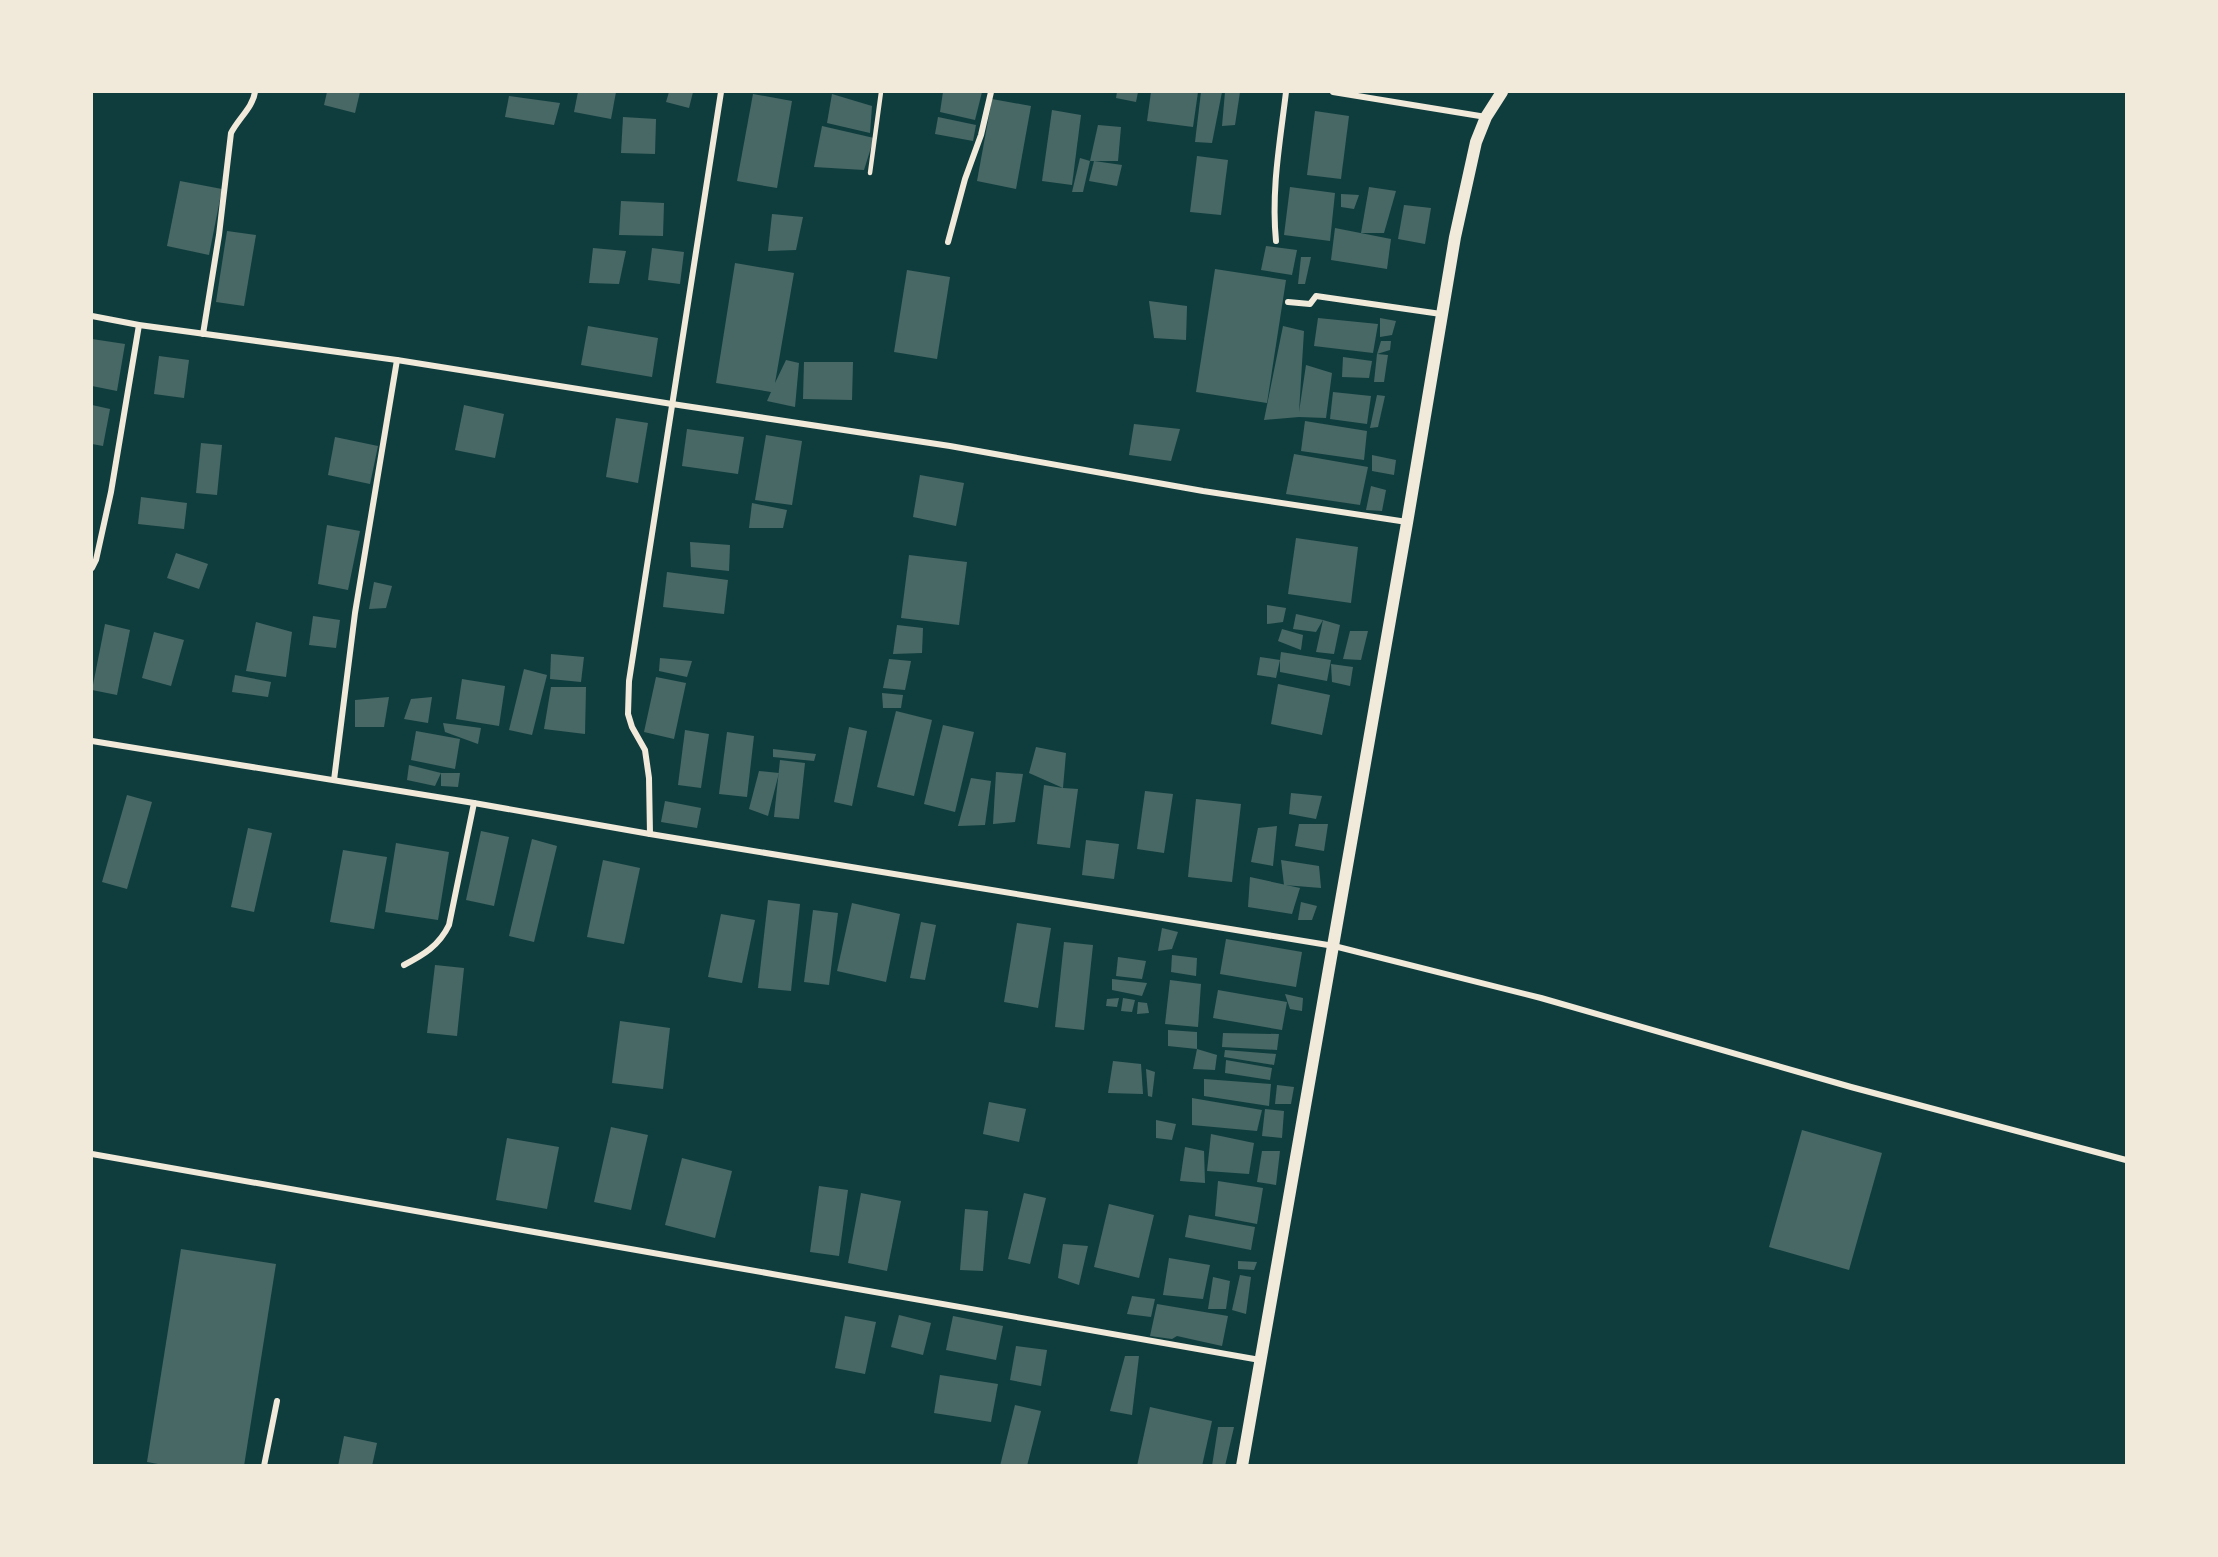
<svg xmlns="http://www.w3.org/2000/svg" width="2218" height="1557" viewBox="0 0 2218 1557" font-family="Raleway,sans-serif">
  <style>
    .building { fill: #486865 }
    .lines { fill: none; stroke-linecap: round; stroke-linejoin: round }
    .service { stroke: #f1e9da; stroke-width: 4.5 }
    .minor { stroke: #f1e9da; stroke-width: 6 }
    .secondary { stroke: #f1e9da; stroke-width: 12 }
  </style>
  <rect width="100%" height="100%" fill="#0f3d3e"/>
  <g class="building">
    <polygon points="327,92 360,92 355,113 324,105"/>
    <polygon points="578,92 616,92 611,119 574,112"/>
    <polygon points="669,92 693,92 689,108 666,102"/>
    <polygon points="943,92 982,92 975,120 940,112"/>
    <polygon points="1117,92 1138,92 1136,102 1116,98"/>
    <polygon points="1151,92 1198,92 1193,127 1147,121"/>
    <polygon points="1201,92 1222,92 1212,143 1195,142"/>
    <polygon points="1225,92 1240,92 1235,125 1222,126"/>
    <polygon points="753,94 792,101 777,188 737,181"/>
    <polygon points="832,94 872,106 870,133 827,123"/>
    <polygon points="509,96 560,103 554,125 505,117"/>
    <polygon points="992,99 1031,106 1016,189 977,181"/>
    <polygon points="1052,110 1081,115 1072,185 1042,181"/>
    <polygon points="1315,111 1349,116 1341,179 1307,175"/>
    <polygon points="623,117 656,119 655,154 621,153"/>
    <polygon points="938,117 976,125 973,141 935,134"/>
    <polygon points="1098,125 1121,127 1118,161 1090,161"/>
    <polygon points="822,126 874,138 864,170 814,167"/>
    <polygon points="1197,156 1228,160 1221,215 1190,212"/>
    <polygon points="1080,158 1090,161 1083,192 1072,192"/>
    <polygon points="1094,161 1122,165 1117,186 1089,181"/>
    <polygon points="180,181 222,189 209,255 167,246"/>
    <polygon points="1290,187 1335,193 1330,241 1284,235"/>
    <polygon points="1369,187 1396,191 1384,233 1361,233"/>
    <polygon points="1341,194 1359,195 1354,209 1341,207"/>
    <polygon points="621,201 664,203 663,236 619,235"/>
    <polygon points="1404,205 1431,208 1425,244 1398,239"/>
    <polygon points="772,214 803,217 796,250 768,251"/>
    <polygon points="1335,228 1391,239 1387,269 1331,260"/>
    <polygon points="227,231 256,235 244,306 216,302"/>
    <polygon points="1266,246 1297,250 1292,275 1261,270"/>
    <polygon points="593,248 626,251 619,284 589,283"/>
    <polygon points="652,248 684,252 680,284 648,280"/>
    <polygon points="1301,257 1311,257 1305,284 1298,284"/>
    <polygon points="735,263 794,273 775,383 786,360 799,363 795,407 767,401 771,392 716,383"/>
    <polygon points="1215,269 1286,280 1267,403 1196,392"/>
    <polygon points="907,270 950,277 937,359 894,352"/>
    <polygon points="1149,301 1187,306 1186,340 1154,338"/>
    <polygon points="1318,318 1378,324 1373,353 1314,346"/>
    <polygon points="1380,318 1396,321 1392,335 1380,337"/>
    <polygon points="588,326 658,338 652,377 581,365"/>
    <polygon points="1283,326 1304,331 1299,412 1306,365 1332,373 1326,418 1299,417 1264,420"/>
    <polygon points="92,339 125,344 117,391 92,386"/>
    <polygon points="1381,341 1391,341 1390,350 1377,354 1388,355 1384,382 1374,382 1377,354"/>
    <polygon points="159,356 189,360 184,398 154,394"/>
    <polygon points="1343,357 1372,361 1369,378 1342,377"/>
    <polygon points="804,362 853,362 852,400 803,399"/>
    <polygon points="1333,392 1371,396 1367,424 1330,419"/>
    <polygon points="1377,395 1385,396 1378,427 1370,428"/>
    <polygon points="92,405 110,409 103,446 92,444"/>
    <polygon points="464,405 504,414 495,458 455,450"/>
    <polygon points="616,418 648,423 638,483 606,477"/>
    <polygon points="1305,421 1367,431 1364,460 1301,451"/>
    <polygon points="1134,424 1180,429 1171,461 1129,455"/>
    <polygon points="687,429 744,437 738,474 682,466"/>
    <polygon points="766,435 802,441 792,505 755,500"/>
    <polygon points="335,437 378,446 370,484 328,475"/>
    <polygon points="201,443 222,445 217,495 196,493"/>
    <polygon points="1294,454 1368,467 1360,505 1286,494"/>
    <polygon points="1372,455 1396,460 1394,475 1372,471"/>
    <polygon points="920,475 964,483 956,526 913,517"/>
    <polygon points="1371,486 1386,490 1382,511 1366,510"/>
    <polygon points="141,497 187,503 184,529 138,524"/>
    <polygon points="752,503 787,510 783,528 749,528"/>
    <polygon points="327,525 360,531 348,590 318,584"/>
    <polygon points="1296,538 1358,547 1351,603 1288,594"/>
    <polygon points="690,542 730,545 729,571 691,567"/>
    <polygon points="176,553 208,564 199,589 167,578"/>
    <polygon points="909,555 967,562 959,625 901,618"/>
    <polygon points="667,572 728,580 724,614 663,607"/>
    <polygon points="374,582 392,586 386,608 369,609"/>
    <polygon points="1267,605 1286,608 1283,622 1267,624"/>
    <polygon points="1296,614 1323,620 1316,632 1293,629"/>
    <polygon points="313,616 340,620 336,648 309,645"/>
    <polygon points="1323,620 1340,625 1334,654 1316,652"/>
    <polygon points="256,622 292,632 286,677 246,671"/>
    <polygon points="105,624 130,630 117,695 92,690"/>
    <polygon points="897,625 923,628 922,653 893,654"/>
    <polygon points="1282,629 1303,635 1301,650 1278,641"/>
    <polygon points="1350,631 1368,631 1361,660 1343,659"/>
    <polygon points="154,632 184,640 171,686 142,678"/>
    <polygon points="1281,652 1331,660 1327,681 1280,672 1280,660 1276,678 1257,675 1260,657 1280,660"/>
    <polygon points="551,654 584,657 581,682 550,679"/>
    <polygon points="660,658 692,661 687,677 659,671"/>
    <polygon points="889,659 911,661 905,690 883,688"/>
    <polygon points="1331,664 1353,667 1350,686 1332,682"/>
    <polygon points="524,669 547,675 532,735 509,730"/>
    <polygon points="235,675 271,682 268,697 232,692"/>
    <polygon points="656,677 686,683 674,739 644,732"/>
    <polygon points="462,679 505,686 499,726 456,719"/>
    <polygon points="1278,684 1330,695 1322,735 1271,724"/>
    <polygon points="551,687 586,687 585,734 544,729"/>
    <polygon points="882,693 903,695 901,708 883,708"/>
    <polygon points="389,697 384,727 355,727 355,700"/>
    <polygon points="432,697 428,723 404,719 411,699"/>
    <polygon points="896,711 932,720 914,796 877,787"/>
    <polygon points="443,723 481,728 478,744 445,732"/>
    <polygon points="943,725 974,732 955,812 924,804"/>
    <polygon points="849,727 867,731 852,806 834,802"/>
    <polygon points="685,730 709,734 701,788 678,785"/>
    <polygon points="416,731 460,739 455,769 411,760"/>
    <polygon points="727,732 754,736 747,797 719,794"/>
    <polygon points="1036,747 1066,753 1063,788 1078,789 1070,848 1037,844 1044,785 1063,788 1029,773"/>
    <polygon points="773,749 816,754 814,761 773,757"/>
    <polygon points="780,760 805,763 799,819 774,817"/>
    <polygon points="409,765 441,773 460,773 458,787 441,786 441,773 435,786 407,780"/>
    <polygon points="759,771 779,773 768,816 749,809"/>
    <polygon points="996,772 1023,774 1015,822 993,824"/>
    <polygon points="971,778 991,781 985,825 958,826"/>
    <polygon points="1145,791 1173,794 1164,853 1137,849"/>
    <polygon points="1291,793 1322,796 1316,819 1289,814"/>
    <polygon points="127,795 152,802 127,889 102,882"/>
    <polygon points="1196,799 1241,804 1232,882 1188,877"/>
    <polygon points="665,801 701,808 697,828 661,822"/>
    <polygon points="1299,824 1328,824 1324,851 1295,846"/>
    <polygon points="1277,826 1273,866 1251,862 1258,828"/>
    <polygon points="248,828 272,833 254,912 231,907"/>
    <polygon points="481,831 509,837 494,906 466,900"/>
    <polygon points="532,839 557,846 534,942 509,936"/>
    <polygon points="1086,840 1119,844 1114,879 1082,875"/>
    <polygon points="396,843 449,852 438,920 385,912"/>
    <polygon points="343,850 387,857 374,929 330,922"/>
    <polygon points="603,860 640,868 624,944 587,937"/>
    <polygon points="1281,860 1319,866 1321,888 1284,885"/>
    <polygon points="1250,877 1300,888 1292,914 1248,907"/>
    <polygon points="768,900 800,904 791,991 758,988"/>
    <polygon points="1301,902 1317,906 1312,920 1298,920"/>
    <polygon points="852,903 900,914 886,982 837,971"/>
    <polygon points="813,910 838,913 829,985 804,982"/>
    <polygon points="721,914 755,920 742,983 708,977"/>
    <polygon points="921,922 936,925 925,980 910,978"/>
    <polygon points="1017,923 1051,928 1038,1008 1004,1002"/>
    <polygon points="1162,928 1178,932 1172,949 1158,951"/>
    <polygon points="1226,939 1302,952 1296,987 1220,974"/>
    <polygon points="1064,942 1093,945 1084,1030 1055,1027"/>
    <polygon points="1172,955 1197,958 1196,976 1171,972"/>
    <polygon points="1118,957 1146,961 1142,979 1116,976"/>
    <polygon points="435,965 464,968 457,1036 427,1033"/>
    <polygon points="1112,979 1147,983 1142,996 1112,990"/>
    <polygon points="1170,980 1201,984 1198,1027 1165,1024"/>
    <polygon points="1218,990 1287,1002 1282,1030 1213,1018"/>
    <polygon points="1285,994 1303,998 1302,1011 1290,1009"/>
    <polygon points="1119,998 1117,1007 1106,1006 1107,999"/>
    <polygon points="1123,998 1135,1000 1132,1012 1121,1011"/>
    <polygon points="1138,1002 1147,1003 1149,1013 1137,1014"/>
    <polygon points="620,1021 670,1028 663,1089 612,1083"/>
    <polygon points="1168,1030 1197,1032 1197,1049 1217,1055 1215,1070 1193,1069 1197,1049 1168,1046"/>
    <polygon points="1223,1033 1279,1034 1277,1050 1222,1047"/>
    <polygon points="1225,1050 1276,1054 1274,1065 1224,1057"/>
    <polygon points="1226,1060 1272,1068 1270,1080 1225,1073"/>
    <polygon points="1113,1061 1141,1064 1143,1094 1108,1093"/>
    <polygon points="1146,1069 1155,1072 1152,1097 1148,1096"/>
    <polygon points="1204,1079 1271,1084 1269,1106 1204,1096"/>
    <polygon points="1277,1085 1294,1087 1291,1104 1275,1104"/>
    <polygon points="1192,1098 1262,1110 1257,1131 1192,1125"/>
    <polygon points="989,1102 1026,1109 1019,1142 983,1134"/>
    <polygon points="1265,1109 1284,1111 1282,1138 1262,1136"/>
    <polygon points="1156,1120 1176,1124 1172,1140 1156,1138"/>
    <polygon points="611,1127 648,1135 631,1210 594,1202"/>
    <polygon points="1802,1130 1882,1153 1849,1270 1769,1247"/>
    <polygon points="1211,1134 1254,1143 1249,1174 1207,1171"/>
    <polygon points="507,1138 559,1147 547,1209 496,1200"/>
    <polygon points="1185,1147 1204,1151 1205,1183 1180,1181"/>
    <polygon points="1262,1151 1280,1151 1276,1185 1257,1182"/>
    <polygon points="682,1158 732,1171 715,1238 665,1225"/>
    <polygon points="1218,1181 1263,1188 1257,1224 1215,1216"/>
    <polygon points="819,1186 848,1190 839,1256 810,1252"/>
    <polygon points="861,1193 901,1201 887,1271 848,1263"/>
    <polygon points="1024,1193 1046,1198 1030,1264 1008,1259"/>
    <polygon points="1109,1204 1154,1215 1139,1278 1094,1267"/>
    <polygon points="965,1209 988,1211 983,1271 960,1270"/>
    <polygon points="1189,1215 1255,1227 1251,1250 1185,1237"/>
    <polygon points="1063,1244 1088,1246 1079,1285 1058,1278"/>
    <polygon points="181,1249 276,1264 244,1466 169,1466 147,1462"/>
    <polygon points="1169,1258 1210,1265 1203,1299 1163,1295"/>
    <polygon points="1238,1261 1257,1262 1254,1270 1238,1269"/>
    <polygon points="1240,1275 1251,1277 1246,1314 1232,1310"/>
    <polygon points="1213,1277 1230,1281 1226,1309 1208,1309"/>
    <polygon points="1132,1296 1155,1299 1151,1317 1127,1314"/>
    <polygon points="1157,1304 1228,1316 1222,1346 1177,1336 1172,1339 1150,1336"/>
    <polygon points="899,1315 931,1323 923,1355 891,1347"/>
    <polygon points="845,1316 876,1322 865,1374 835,1368"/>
    <polygon points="953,1316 1003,1326 996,1360 946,1350"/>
    <polygon points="1016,1346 1047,1350 1041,1386 1010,1380"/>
    <polygon points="1125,1356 1139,1356 1132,1415 1110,1411"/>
    <polygon points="940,1375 998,1384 991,1422 934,1413"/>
    <polygon points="1015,1405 1041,1411 1027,1466 1000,1466"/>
    <polygon points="1150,1407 1212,1421 1202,1466 1137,1466"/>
    <polygon points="1218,1427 1234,1427 1225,1466 1212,1466"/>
    <polygon points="344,1436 377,1443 372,1466 338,1466"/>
  </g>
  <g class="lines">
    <polyline class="service" points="870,173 881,92"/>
    <g class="minor">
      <polyline points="1333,92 1486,117"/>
      <path d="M1276,241C1271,190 1280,142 1286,92"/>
      <polyline points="948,242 965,179 981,135 991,92"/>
      <polyline points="1288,302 1310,304 1316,296 1441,314"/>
      <polyline points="92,316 139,325 397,360 672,404 950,446 1203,491 1407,522"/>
      <path d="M203,334L219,235L231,133C238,119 253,107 255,92"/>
      <polyline points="92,568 96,560 111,492 139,325"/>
      <polyline points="92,741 474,803 650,834 1334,946 1541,998 1851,1087 2126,1160"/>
      <polyline points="334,780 355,613 397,360"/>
      <polyline points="650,834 649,778 645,750 632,727 628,714 629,681 721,92"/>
      <path d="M404,965C423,955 439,946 449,925L474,803"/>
      <polyline points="92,1154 1260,1360"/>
      <polyline points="264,1466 277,1401"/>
    </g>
    <polyline class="secondary" points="1242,1466 1407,523 1455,237 1476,142 1486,117 1502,92"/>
  </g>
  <rect width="2218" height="1557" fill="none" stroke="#f1e9da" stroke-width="186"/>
</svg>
